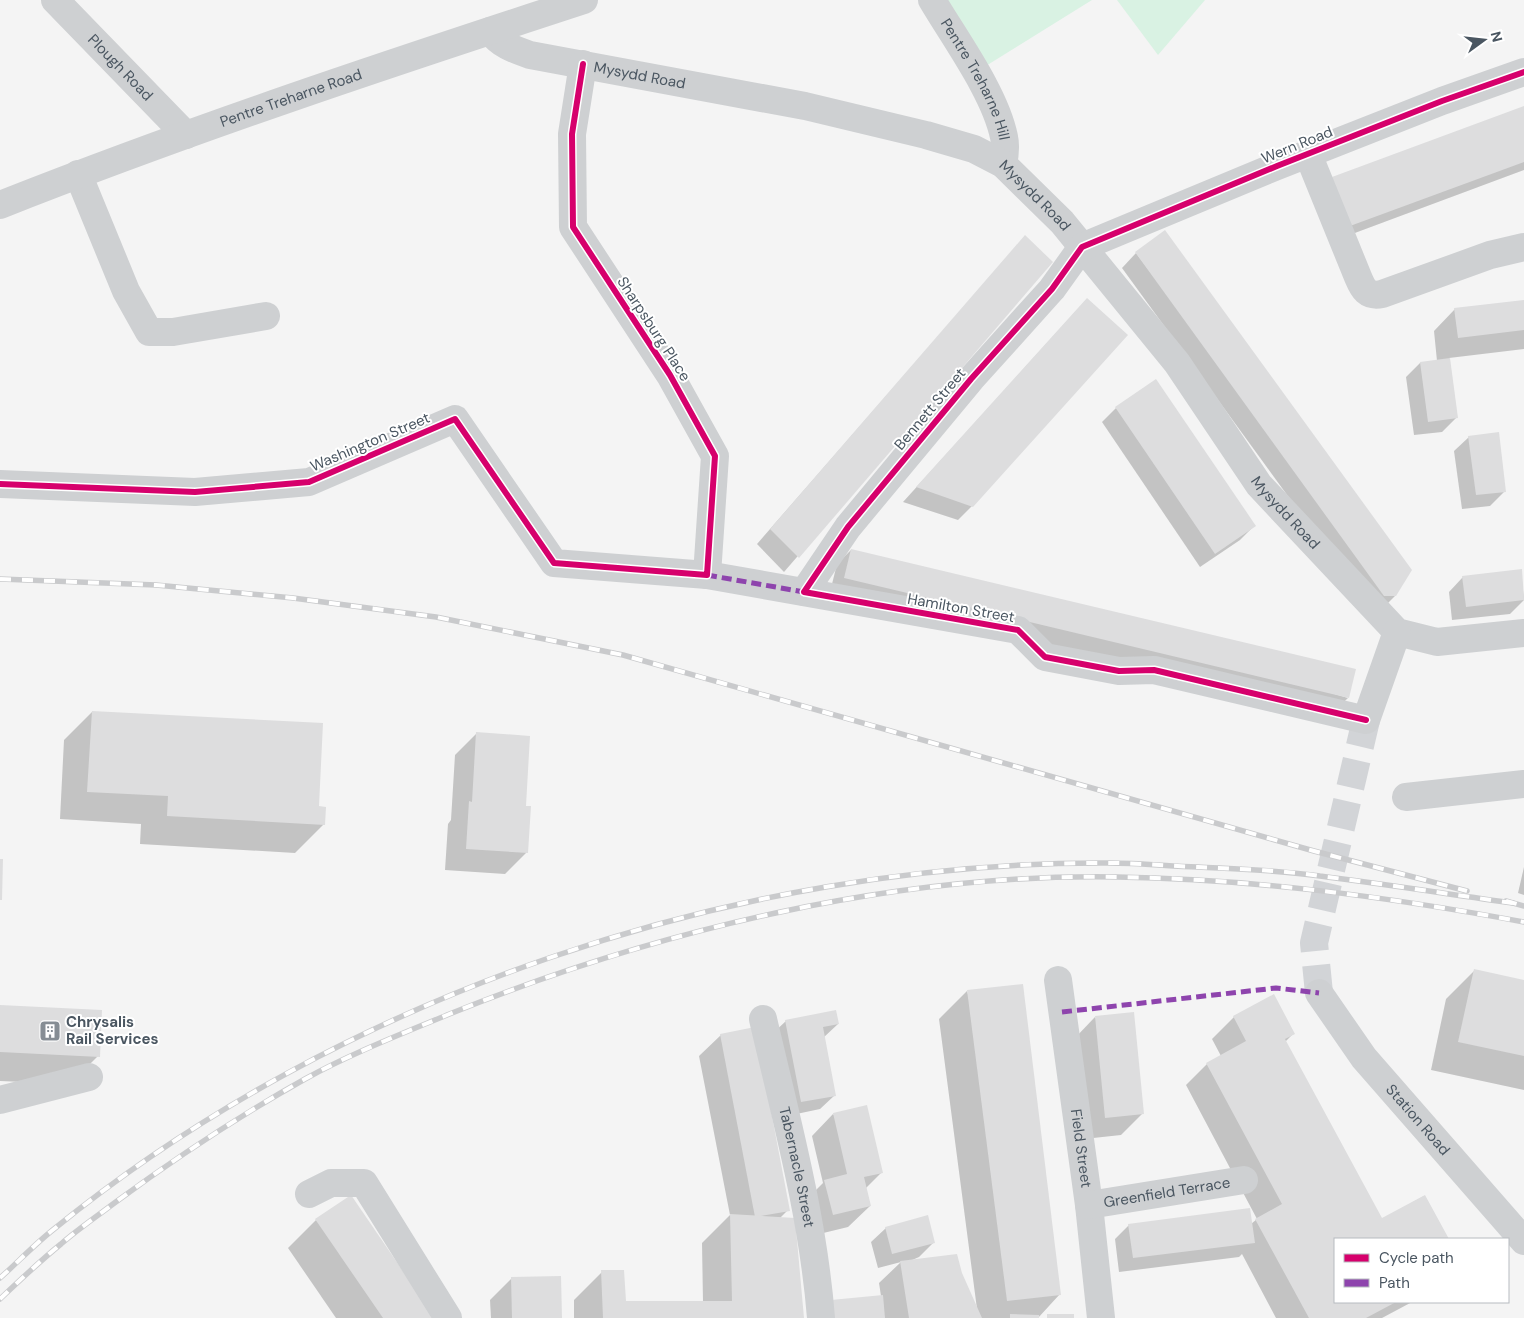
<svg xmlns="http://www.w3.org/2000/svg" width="1524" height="1318" viewBox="0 0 1524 1318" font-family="'DM Sans',sans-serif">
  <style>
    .grass { fill: #d9f2e3 }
    .shadow { fill: #0003 }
    .building { fill: #ddddde }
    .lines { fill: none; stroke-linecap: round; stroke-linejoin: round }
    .minor-tunnel { stroke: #d2d4d7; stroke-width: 28; stroke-dasharray: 28 14; stroke-linecap: butt }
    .minor { stroke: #ced0d2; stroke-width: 28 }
    .rail-casing { stroke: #c9cacc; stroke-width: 5.5 }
    .rail { stroke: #fff; stroke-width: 4; stroke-dasharray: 11; stroke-linecap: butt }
    .quiet { stroke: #8e44ad; stroke-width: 5; stroke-dasharray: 10 5; stroke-linecap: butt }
    .cycleway-casing { stroke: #fff; stroke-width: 9 }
    .cycleway { stroke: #d6006c; stroke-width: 6 }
    .labels { text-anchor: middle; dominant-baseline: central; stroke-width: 4; stroke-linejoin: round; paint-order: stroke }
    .street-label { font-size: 15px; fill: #4a5661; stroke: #fff }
    .poi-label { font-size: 15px; font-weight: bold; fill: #4a5661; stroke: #fff; text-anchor: start }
  </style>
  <rect width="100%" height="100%" fill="#f4f4f4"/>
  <g class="grass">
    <polygon points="943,0 1092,0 981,69"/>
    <polygon points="1117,0 1205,0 1158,55"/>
  </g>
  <g class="shadow">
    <polygon points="1524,108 1524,170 1336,240 1318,193"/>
    <polygon points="1025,237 1052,262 784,572 757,544"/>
    <polygon points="1136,253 1395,596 1381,610 1370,609 1122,268"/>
    <polygon points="1087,299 972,506 958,520 903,502"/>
    <polygon points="1524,301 1524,349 1449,358 1457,417 1442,432 1414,435 1406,377 1420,363 1437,361 1434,331 1455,309"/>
    <polygon points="1116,408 1254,526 1240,540 1200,567 1102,422"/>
    <polygon points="1469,437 1505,491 1490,506 1462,509 1454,451"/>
    <polygon points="851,550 1348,698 1333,712 830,592 837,564"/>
    <polygon points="1521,571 1524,600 1510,614 1452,620 1449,592 1463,577"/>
    <polygon points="92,712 318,807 324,824 295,853 140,844 141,824 60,819 64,740"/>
    <polygon points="476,734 524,807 527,852 505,874 445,870 448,824 451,820 455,755"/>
    <polygon points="1524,867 1524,895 1518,893"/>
    <polygon points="1474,971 1524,981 1524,1090 1431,1070 1446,999"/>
    <polygon points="967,991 1060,1294 1038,1318 817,1318 881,1296 879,1283 901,1262 878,1268 871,1242 886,1228 934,1242 919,1257 910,1261 961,1274 977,1309 939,1019"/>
    <polygon points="0,1007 98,1056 70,1084 0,1081"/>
    <polygon points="1095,1017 1142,1114 1121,1135 1084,1139 1074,1039"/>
    <polygon points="1234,1017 1293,1034 1285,1042 1381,1220 1424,1196 1447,1239 1335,1239 1335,1302 1412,1302 1382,1318 1276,1318 1242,1254 1239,1257 1119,1272 1115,1239 1129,1225 1251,1224 1257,1219 1186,1085 1207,1064 1221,1056 1212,1039"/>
    <polygon points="786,1021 838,1024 823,1038 835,1095 820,1109 787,1116 771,1035"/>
    <polygon points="721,1035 788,1210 780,1218 803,1318 574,1318 574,1300 602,1272 625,1302 703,1302 702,1243 730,1215 699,1056"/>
    <polygon points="833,1114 882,1172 866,1188 870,1206 848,1227 811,1236 804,1202 823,1183 812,1136"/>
    <polygon points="316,1220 433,1318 336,1318 288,1248"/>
    <polygon points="512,1278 561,1318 491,1318 490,1300"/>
  </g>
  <g class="building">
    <polygon points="1524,106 1524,162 1350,226 1332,177"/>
    <polygon points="1165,230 1412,570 1396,596 1384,596 1135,252"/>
    <polygon points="1025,235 1053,262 799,558 770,529"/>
    <polygon points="1087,298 1128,335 973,507 916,487"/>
    <polygon points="1524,300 1524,330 1458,338 1454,308"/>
    <polygon points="1450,358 1458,418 1428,422 1420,362"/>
    <polygon points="1156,379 1256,526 1215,554 1115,407"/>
    <polygon points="1499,432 1506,492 1476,495 1468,436"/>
    <polygon points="851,549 1356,669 1349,698 844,578"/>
    <polygon points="1522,569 1524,600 1466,607 1462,576"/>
    <polygon points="92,711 323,723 319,806 326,807 325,825 167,816 168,796 87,792"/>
    <polygon points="476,732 530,736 526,806 531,806 528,853 466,849 469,801 472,802"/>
    <polygon points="0,859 3,859 2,900 0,900"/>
    <polygon points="1474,969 1524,980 1524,1056 1458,1042"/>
    <polygon points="1023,984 1061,1295 1007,1301 967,990"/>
    <polygon points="1274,994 1295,1034 1285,1039 1382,1218 1425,1195 1449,1239 1335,1239 1335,1302 1396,1302 1366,1318 1309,1318 1255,1219 1282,1204 1206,1063 1246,1041 1233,1016"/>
    <polygon points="0,1005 102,1010 100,1057 0,1052"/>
    <polygon points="836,1010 839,1024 823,1027 836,1096 801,1102 785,1020"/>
    <polygon points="1134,1012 1144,1114 1105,1118 1095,1016"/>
    <polygon points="755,1027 790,1211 755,1217 720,1034"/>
    <polygon points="867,1105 883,1173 864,1177 871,1206 833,1215 824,1180 847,1174 833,1113"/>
    <polygon points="351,1195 435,1318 383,1318 315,1219"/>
    <polygon points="1250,1208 1255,1243 1133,1258 1128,1224"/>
    <polygon points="730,1214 795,1218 804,1318 603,1318 601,1270 624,1270 626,1301 732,1301"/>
    <polygon points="928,1215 935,1243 892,1254 885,1227"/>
    <polygon points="957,1254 962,1273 982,1318 909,1318 900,1261"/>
    <polygon points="561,1276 562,1318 512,1318 511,1277"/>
    <polygon points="883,1295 885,1318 832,1318 831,1300"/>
    <polygon points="1010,1314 1039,1315 1039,1318 1010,1318"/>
    <rect x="1047" y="1314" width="27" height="4"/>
  </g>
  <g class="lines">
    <polyline class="minor-tunnel" points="1319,993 1314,943 1366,720"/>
    <g class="minor">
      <path id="s1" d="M55,0L186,135"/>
      <path id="s2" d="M932,0C955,39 995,93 1004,137C1006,146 1005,155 1003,164"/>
      <path id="s3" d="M490,31C501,45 513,49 530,55L805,106L926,135L974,149L1003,164L1062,222L1177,363L1259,485L1397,632L1437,642L1524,633"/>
      <path d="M1308,154L1358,277C1363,289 1367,297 1382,294L1490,255L1524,247"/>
      <polyline points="78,174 126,291 149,332 173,332 266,316"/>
      <path id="s4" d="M0,205C192,129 388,64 584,0"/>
      <polyline points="0,484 195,492 309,482 455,419 554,563 707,575 715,456 670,375 573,227 572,134 583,64"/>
      <polyline points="707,575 1018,630 1045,657 1119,671 1154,670 1366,720 1397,632"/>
      <polyline points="804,592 848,527 971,379 1052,289 1082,247 1277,166 1442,101 1524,72"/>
      <polyline points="1406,797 1524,784"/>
      <path id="s5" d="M1058,980L1089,1205L1101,1318"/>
      <path id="s6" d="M1319,993L1364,1058L1524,1241"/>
      <path id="s7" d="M763,1019C786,1118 813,1216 821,1318"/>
      <polyline points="0,1100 89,1077"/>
      <polyline points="309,1194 331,1183 364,1183 448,1318"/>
      <path id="s8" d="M1089,1205L1244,1180"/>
    </g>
    <g class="rail-casing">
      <g id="rail">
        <polyline points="0,579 156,585 293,598 436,617 623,655 1314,851 1467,891"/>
        <polyline points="1506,901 1524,906"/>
        <path d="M0,1278C18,1262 35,1244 54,1229C341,995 739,861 1109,863C1139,863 1168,866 1198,867C1238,869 1280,870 1320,876C1384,884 1448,894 1513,903"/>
        <path d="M0,1299C20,1280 40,1261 61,1244C77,1230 96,1217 113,1204C174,1159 239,1116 305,1079C350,1054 399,1035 447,1015C654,931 893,873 1117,877C1255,879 1389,897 1524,922"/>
      </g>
    </g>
    <use href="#rail" class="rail"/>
    <g class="quiet">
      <polyline points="707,575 804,592"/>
      <polyline points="1062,1012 1276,988 1319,993"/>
    </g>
    <g class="cycleway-casing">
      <g id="cycleway">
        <polyline points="0,484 195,492 309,482 455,419 554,563 707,575 715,456 670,375 573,227 572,134 583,64"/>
        <polyline points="1366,720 1154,670 1119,671 1045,657 1018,630 804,592 848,527 971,379 1052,289 1082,247 1277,166 1442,101 1524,72"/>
      </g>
    </g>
    <use href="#cycleway" class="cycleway"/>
  </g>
  <defs>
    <g id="building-square" transform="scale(1.125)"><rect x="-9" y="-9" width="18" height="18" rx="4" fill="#868d94" stroke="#fff"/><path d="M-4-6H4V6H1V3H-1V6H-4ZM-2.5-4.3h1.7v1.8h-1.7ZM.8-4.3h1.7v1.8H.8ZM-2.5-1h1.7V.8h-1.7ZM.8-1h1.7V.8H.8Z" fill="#fff"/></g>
  </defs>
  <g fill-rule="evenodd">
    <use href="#building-square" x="50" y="1031"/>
  </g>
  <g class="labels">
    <g class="street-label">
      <text stroke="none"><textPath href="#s1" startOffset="94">Plough Road</textPath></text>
      <text stroke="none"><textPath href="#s3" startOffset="159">Mysydd Road</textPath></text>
      <text stroke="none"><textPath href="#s2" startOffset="91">Pentre Treharne Hill</textPath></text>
      <text stroke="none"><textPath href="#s4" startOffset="310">Pentre Treharne Road</textPath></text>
      <text transform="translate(1297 145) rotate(-22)">Wern Road</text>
      <text stroke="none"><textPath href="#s3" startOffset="579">Mysydd Road</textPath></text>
      <text transform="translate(654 329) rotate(57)">Sharpsburg Place</text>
      <text transform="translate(930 409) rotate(-50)">Bennett Street</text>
      <text transform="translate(370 442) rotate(-23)">Washington Street</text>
      <text stroke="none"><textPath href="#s3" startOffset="984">Mysydd Road</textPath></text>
      <text transform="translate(961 608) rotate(10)">Hamilton Street</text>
      <text stroke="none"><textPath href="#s6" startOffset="161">Station Road</textPath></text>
      <text stroke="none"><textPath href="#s5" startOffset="170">Field Street</textPath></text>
      <text stroke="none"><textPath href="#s7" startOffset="152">Tabernacle Street</textPath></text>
      <text stroke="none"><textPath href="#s8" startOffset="79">Greenfield Terrace</textPath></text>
    </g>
    <g class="poi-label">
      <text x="66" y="1022">Chrysalis<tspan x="66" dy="17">Rail Services</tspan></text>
    </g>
  </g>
  <rect x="1334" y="1238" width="175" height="65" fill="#ffffff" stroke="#b7bbc0"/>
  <rect x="1344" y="1254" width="25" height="8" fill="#d6006c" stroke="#b7bbc0"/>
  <text x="1379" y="1263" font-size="15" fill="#4a5661">Cycle path</text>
  <rect x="1344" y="1279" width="25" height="8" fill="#8e44ad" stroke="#b7bbc0"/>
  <text x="1379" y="1288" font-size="15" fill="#4a5661">Path</text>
  <g transform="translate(1484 40) rotate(75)" stroke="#ffffff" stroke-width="4" paint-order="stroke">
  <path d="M0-4L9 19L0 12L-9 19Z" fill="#4a5661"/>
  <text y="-8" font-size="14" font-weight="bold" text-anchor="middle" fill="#4a5661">N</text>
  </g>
</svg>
